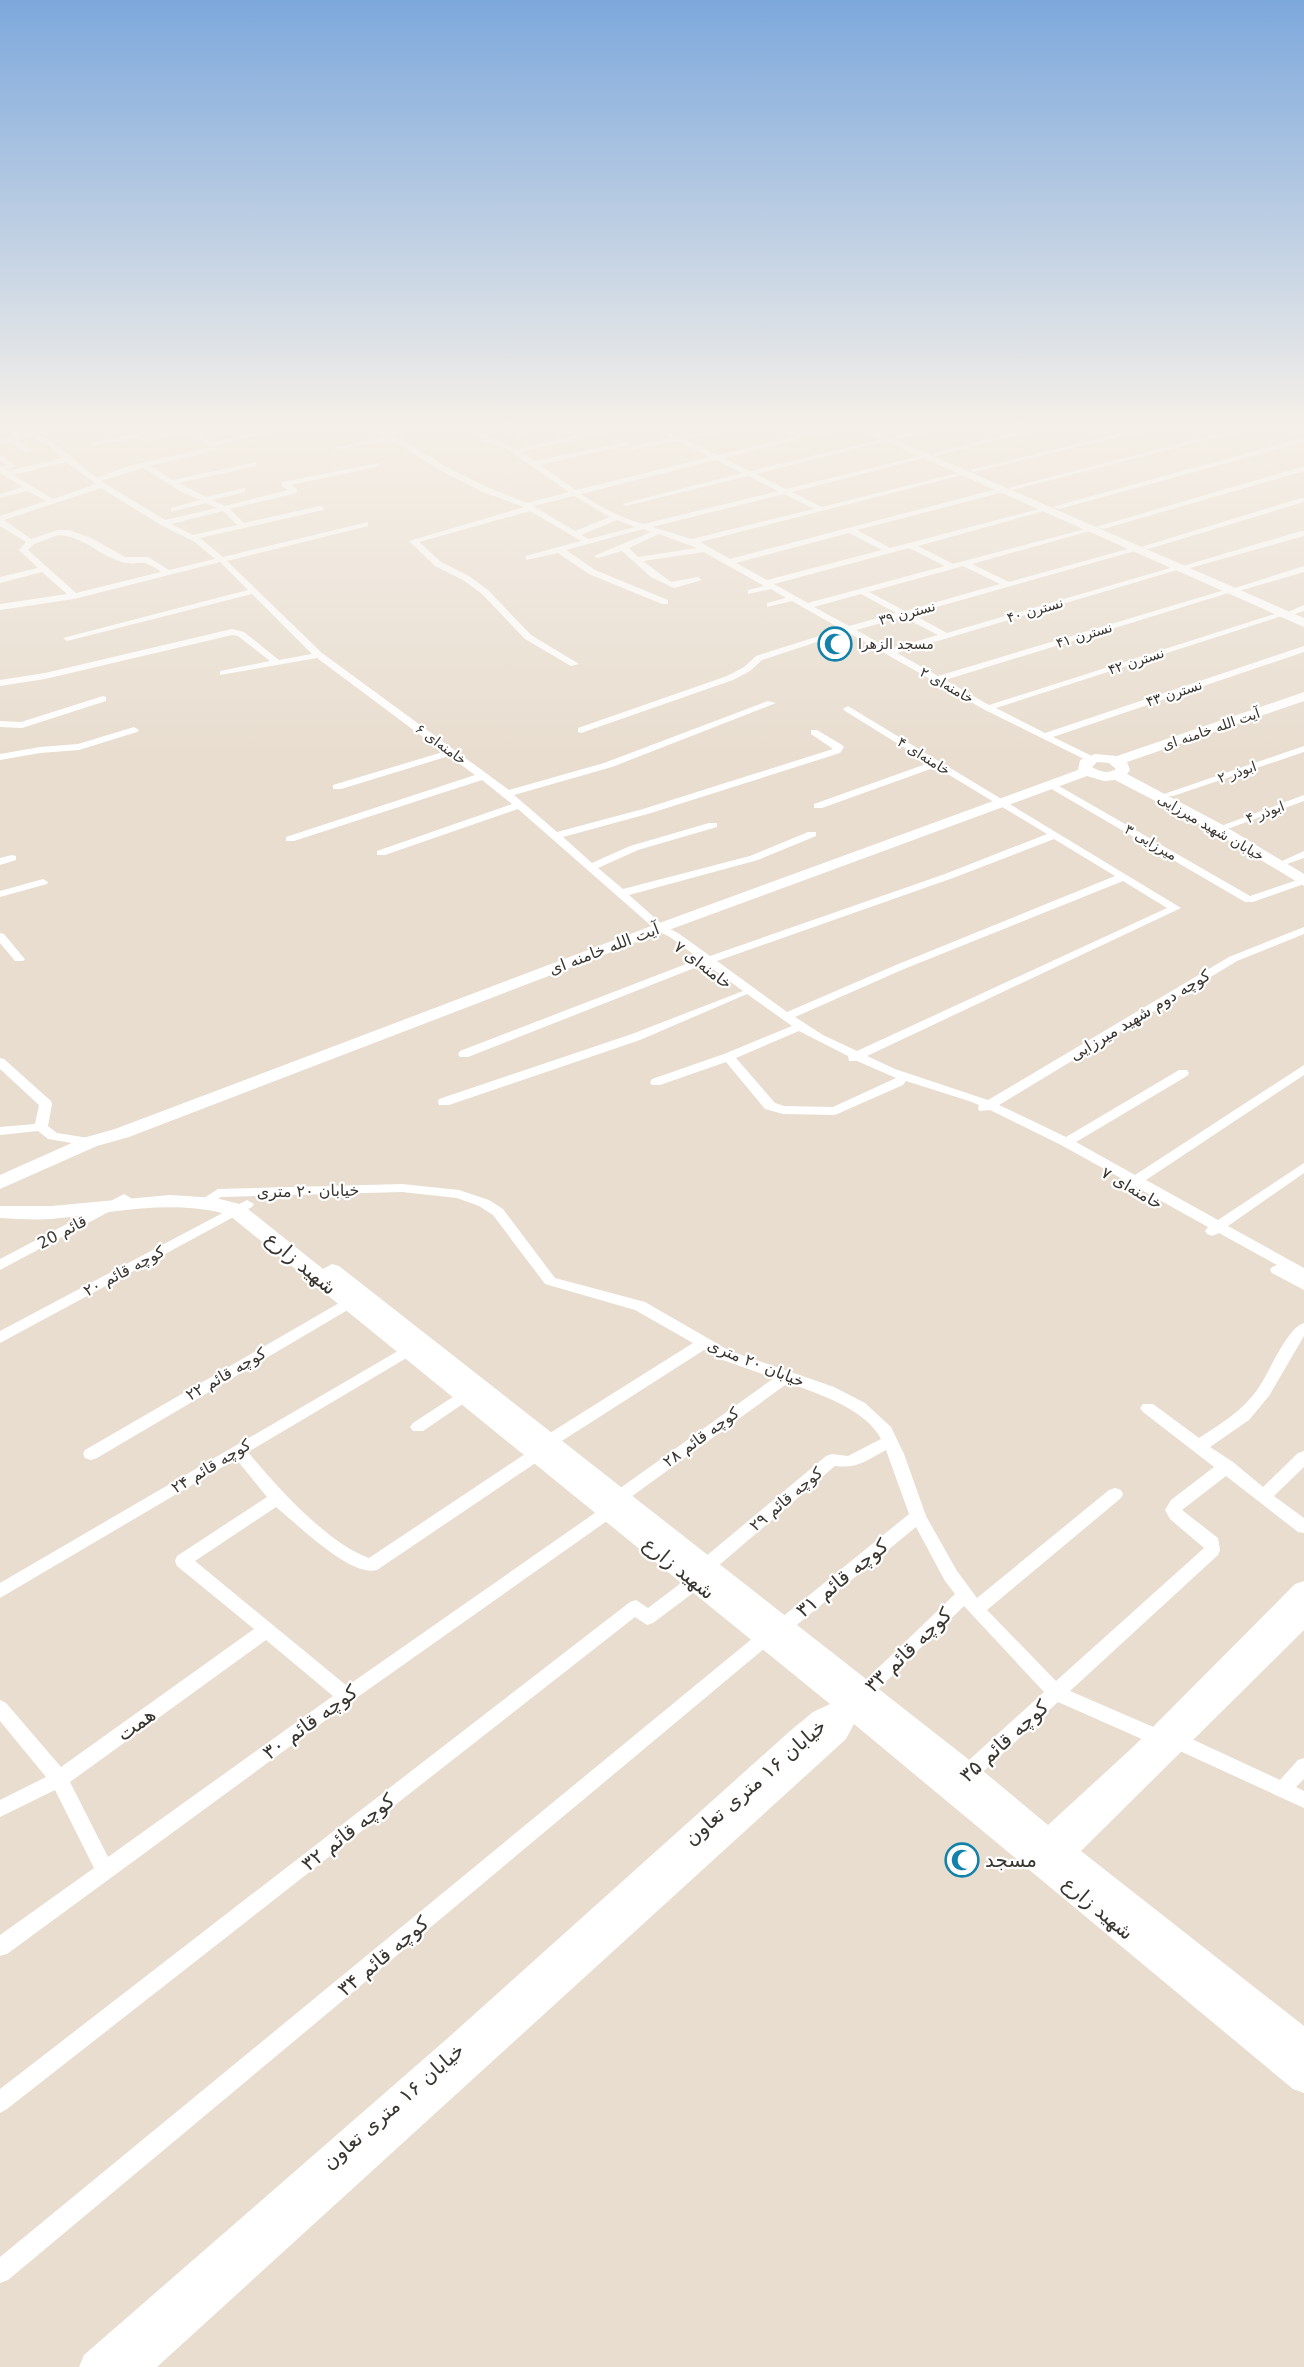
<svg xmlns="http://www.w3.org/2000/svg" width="1304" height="2367" viewBox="0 0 1304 2367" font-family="'DejaVu Sans','Noto Sans Arabic',sans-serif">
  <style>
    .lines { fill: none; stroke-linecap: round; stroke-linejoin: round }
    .street { fill: #fff; fill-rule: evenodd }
    .secondary { fill: #fff; fill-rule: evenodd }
    .labels { text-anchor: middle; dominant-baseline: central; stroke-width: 4.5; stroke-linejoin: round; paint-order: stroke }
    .far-street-label { font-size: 14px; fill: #393530; stroke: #fff }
    .far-poi-label { font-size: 14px; fill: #393530; stroke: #fff; text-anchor: start }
    .street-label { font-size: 16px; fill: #393530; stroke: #fff }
    .near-street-label { font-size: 20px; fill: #393530; stroke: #fff }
    .near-poi-label { font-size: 20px; fill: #393530; stroke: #fff; text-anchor: start }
  </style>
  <rect width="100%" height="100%" fill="#e8ddcf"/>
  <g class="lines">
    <g class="street">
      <polygon points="2,426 11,426 26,436 19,438"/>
      <path d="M181,426H190L214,442L282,426H296L217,445V450L150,466L173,480L256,462V466L179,483L206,497L245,488V492L212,500L225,506L288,490L282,486V482L379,463L380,465L376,467L291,485L297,489V493L230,509L244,523L320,506L324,508L323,510L200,538L223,557L368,522V526L227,561L322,653L509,790L604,763L768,701L776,703L612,767L514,795L557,832L643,809L833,749L811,734V730H817L842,745L844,747L840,753L651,813L563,837L592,863L630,846L709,823H717V827L638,850L598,868L623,889L750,856L808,832H816V836L758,860L629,895L664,926L678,933L710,956L945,874L1047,834L936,767L822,808H814V804L929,763L845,711L843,709L848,706L1181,908L867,1056L895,1069L988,1100L1229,957L1304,927V934L1237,961L999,1105L1066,1137L1179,1070H1187L1189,1073L1187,1076L1076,1142L1135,1175L1304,1065V1075L1146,1180L1218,1220L1304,1163V1173L1228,1226L1304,1268V1290L1272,1273L1270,1270L1272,1267L1277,1265L1219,1233L1212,1236L1207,1234L1205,1231L1208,1227L1136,1187H1126L1124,1184L1126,1181L1061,1145L990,1110L979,1111L978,1108L979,1105L969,1101L906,1081L903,1085L835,1115L783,1114L765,1109L726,1062L660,1085H652L650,1082L652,1079L724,1054L792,1026L747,994L640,1040L449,1105H439L438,1102L439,1099L632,1034L743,991L703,962L702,965L468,1057H460L458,1054L460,1051L694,961L701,960L670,937L656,930L518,809L385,855H377V851L512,804L482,780L294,841H286V837L475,775L449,756L341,789H333V785L443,752L317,658L220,675V671L270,661L238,636L232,635L45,679L0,686V680L45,673L232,629L244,632L279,660L312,654L252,594L67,641L63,638L248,590L220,562L74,599L0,610V604L67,594L42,572L0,583V577L38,568L19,550L26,542L0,526V516L46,501L28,491L0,498V494L23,487L0,473V467L7,465L0,460V455L17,466L6,470L7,471L62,458L50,446L29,436L28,434L32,432C57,441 75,462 97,478L125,467L210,447L188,431L143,441L134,438L95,445L91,443L134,434L143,437L183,428ZM66,462L96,484L53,499L13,475ZM143,468L180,491L200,500L171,508V512L206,503L217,508L165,520L101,481ZM101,488L161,525L195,542L215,559L169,570L148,557H125L91,538L69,530H58L31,539L4,520ZM223,511L237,525L193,535L171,524ZM58,535C84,536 98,555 122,562C141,567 139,556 161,572L76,593L28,550L34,544ZM1054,839L1115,876L896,965L787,1012L717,961L953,878ZM1123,881L1167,908L857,1051L823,1035L795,1017L904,969ZM799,1031L848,1056L849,1061H857L896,1078L833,1107L784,1106L775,1103L736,1058Z"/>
      <path d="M372,426H385L382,428L389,432L415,426H428L394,435L445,466L489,488L527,503L569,492L507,449L484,441L464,426H473L490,437L517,449L614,426H627L522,452L535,461L629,441V445L540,465L576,490L710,457L677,441L632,450V446L671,438L649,426C662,426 671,436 681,436C701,435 719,426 739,426L685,439L718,455L796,436L778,426H788L803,434L837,426H850L724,458L750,471L887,438L891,440L756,474L786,489L924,455L928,457L792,492L822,507L962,472L966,474L700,542L730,559L1001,488L1005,490L1004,492L857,530L890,548L1047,507L1051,509L918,546L953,564L1093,527L1097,529L972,564L1009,582L1135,547L1142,549L912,614L947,633L1177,566L1184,568L897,653L938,676L1228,589L1235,591L945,680L989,705L1281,612L1288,614L996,708L1045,733L1304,646V652L1053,737L1094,757V761L1090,762L985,710L847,632L762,660L750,671L733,680L581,733L578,732V728L727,676L744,667L756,656L841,629L792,601L767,607V603L786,598L771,589L748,594V590L764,586L704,552L643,561L671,582L698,577L702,580L674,588L651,577L622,551L598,558L594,556L651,532L643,529L566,550L595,570L668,600V604H662L589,574L558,553L526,560V556L581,541L530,511L419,542L441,562L469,576L488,590L531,635L579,664L571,666L525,639L482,594L463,580L435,566L409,541L524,507L483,492L439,470L392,440L337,450L333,448L386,437L372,429ZM716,460L742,473L622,504L626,506L748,476L778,491L644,524C621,518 600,507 581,494ZM784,494L814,509L692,539L652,527ZM574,496L610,517L575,531L533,506ZM617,520L635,527L589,539L581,535ZM849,533L882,550L767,580L736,563ZM659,534L697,548L638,557L629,548ZM909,548L945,566L808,603L774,584ZM963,566L1000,584L905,611L869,592ZM861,594L896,613L849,626L814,607ZM903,617L938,635L890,649L856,630Z"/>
      <polygon points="538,426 552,426 517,435 513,433"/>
      <polygon points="934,426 947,426 898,439 894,437"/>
      <polygon points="1039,426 1052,426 936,456 932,454"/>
      <polygon points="1150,426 1163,426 974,472 970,470"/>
      <polygon points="1248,426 1261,426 1012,490 1008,488"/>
      <polygon points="10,437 13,437 32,450 25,452 7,441 6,439"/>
      <polygon points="1301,438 1304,438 1304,442 1059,509 1052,507"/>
      <polygon points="1301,467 1304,467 1304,471 1103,529 1096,527"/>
      <polygon points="1301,498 1304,498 1304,502 1148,549 1141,547"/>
      <polygon points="1301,531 1304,531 1304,536 1190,568 1183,566"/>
      <polygon points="1304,566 1304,572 1239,591 1235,588"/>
      <polygon points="1304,605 1304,611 1292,615 1288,612"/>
      <polygon points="103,696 106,697 106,701 22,728 0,727 0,721 21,722"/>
      <polygon points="134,727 139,730 137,732 79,750 40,753 0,760 0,754 40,747 78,744"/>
      <polygon points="1304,746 1304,752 1173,796 1165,796 1164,794"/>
      <polygon points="1052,782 1250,896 1303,878 1304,884 1253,902 1245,902 1048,787 1048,783"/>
      <polygon points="1304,795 1304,801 1230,828 1222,828 1221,826"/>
      <polygon points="1304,851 1304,858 1287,864 1282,861"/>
      <polygon points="12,855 16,856 16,860 0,865 0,858"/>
      <polygon points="43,879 48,882 47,884 0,897 0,891"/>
      <polygon points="0,933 4,934 23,957 25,959 23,961 15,961 0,943"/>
      <polygon points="0,1058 4,1059 51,1101 52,1104 48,1126 57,1133 95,1139 97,1142 95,1145 90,1146 48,1139 38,1131 0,1135 0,1127 35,1124 39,1105 0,1069"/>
      <path d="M402,1184L459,1190L489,1200L503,1209L555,1278L645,1302L730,1351L834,1387L865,1403L891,1427L904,1454L926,1516L957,1571L977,1598L1109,1490L1115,1488L1121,1490L1123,1494L1121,1498L987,1610L1056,1681L1204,1548L1170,1519L1165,1510L1171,1500L1214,1467L1143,1412L1140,1408L1143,1404H1153L1199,1438C1222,1423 1244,1410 1259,1387C1270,1371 1287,1328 1304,1323V1336L1269,1396L1249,1420L1210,1447L1233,1462L1263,1487L1298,1453L1304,1451V1467L1274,1496L1304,1518V1533L1298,1532L1226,1476L1182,1510L1218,1538L1220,1550L1218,1555L1070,1691L1165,1732L1167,1737L1175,1732L1181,1734L1280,1780L1298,1760L1304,1758V1779L1296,1787L1304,1791V1808L1169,1746L1167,1741L1159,1746L1153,1744L1058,1702L971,1783L964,1785L957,1783L955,1777L957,1771L1044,1692L964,1606L866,1701L860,1704L854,1701L851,1696L854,1691L955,1594L945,1581L916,1527L787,1633L771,1643L8,2280L0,2283V2257L759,1633L775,1623L909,1514L886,1450C867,1460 858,1469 835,1466L711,1572L701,1587L653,1623L647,1625L635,1617L7,2109L0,2113V2089L630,1602L636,1600L648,1608L689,1577L699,1562L826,1456L832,1454L848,1456L881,1439C866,1409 817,1393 788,1383L624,1502L614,1516L352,1701L7,1954L0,1956V1935L94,1868L55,1790L0,1817V1800L46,1777L0,1721V1700L6,1703L61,1767L254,1629L177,1566L175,1561L177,1556L267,1497L236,1459L0,1598V1583L415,1341L420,1342L422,1346L420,1350L248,1452C276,1486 327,1543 369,1558L531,1450L542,1438L693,1343L635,1310L545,1284L493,1215L479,1206L457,1198L402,1192L221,1197L203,1207L196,1203L218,1189ZM704,1350L720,1359L774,1378L612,1494L602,1508L347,1686L195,1561L276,1507C296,1523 351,1578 377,1570L543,1458L554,1446ZM266,1640L333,1696L108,1857L70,1782Z"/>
      <polygon points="124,1194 131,1198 129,1201 0,1270 0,1259"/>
      <polygon points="247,1200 254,1204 252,1207 0,1343 0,1331"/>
      <polygon points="358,1292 363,1293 365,1297 363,1301 97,1458 91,1460 85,1458 83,1454 85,1450"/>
      <polygon points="471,1385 476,1387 479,1391 476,1395 423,1431 413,1431 410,1427 413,1423"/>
    </g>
    <g class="secondary">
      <polygon points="51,426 69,426 0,445 0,439"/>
      <polygon points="851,426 865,426 1304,618 1304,627"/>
      <path d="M1304,692V701L1127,762L1130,770L1127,774L1223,825L1304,874V886L1213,831L1115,780L1104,781L1087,776L666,931L129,1137L97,1146L0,1189V1175L83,1138L115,1129L654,925L1078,770L1080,760L1095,754L1117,756ZM1097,762L1109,763L1116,769C1108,774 1100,772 1092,767Z"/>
      <path d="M170,1195L216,1198L243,1205L323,1269L332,1264L339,1266L977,1766L1048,1825L1133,1747L1295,1584L1304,1581V1630L1081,1851L1304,2026V2093L1293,2089L854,1724L846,1739L157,2367H79L84,2355L449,2037L790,1731L813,1712L830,1704L229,1215C171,1198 110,1214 51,1219C34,1220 17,1219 0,1218V1206H51Z"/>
    </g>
  </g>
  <linearGradient id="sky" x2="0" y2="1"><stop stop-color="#7da8dc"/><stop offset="0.56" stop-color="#f5f0e9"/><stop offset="1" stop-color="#f5f0e9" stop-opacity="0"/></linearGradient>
  <rect width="1304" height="757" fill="url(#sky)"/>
  <defs>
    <g id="mosque-ring" transform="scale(1.725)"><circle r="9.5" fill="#fff" stroke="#1382aa" stroke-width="1.5"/><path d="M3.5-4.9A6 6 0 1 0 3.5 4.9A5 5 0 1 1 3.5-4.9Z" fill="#1382aa"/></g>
  </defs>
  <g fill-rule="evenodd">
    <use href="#mosque-ring" x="835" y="644"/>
    <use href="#mosque-ring" x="962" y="1860"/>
  </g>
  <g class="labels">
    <g class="far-street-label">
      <text transform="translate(1035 610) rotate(-16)">نسترن ۴۰</text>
      <text transform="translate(907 613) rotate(-15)">نسترن ۳۹</text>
      <text transform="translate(1084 635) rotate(-17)">نسترن ۴۱</text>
      <text transform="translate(1136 661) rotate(-18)">نسترن ۴۲</text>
      <text transform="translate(947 685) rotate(29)">خامنه‌ای ۲</text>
      <text transform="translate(1174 693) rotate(-18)">نسترن ۴۳</text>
      <text transform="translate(1211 729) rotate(-19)">آیت الله خامنه ای</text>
      <text transform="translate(441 744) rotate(36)">خامنه‌ای ۶</text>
      <text transform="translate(924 756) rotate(32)">خامنه‌ای ۴</text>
      <text transform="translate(1237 772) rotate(-19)">ابوذر ۲</text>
      <text transform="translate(1265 812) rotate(-20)">ابوذر ۴</text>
      <text transform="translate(1211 827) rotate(30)">خیابان شهید میرزایی</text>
      <text transform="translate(1151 842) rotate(30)">میرزایی ۳</text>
    </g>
    <g class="far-poi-label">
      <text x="858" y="644">مسجد الزهرا</text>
    </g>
    <g class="street-label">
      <text transform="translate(604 949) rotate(-21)">آیت الله خامنه ای</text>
      <text transform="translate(703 965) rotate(37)">خامنه‌ای ۷</text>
      <text transform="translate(1140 1015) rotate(-31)">کوچه دوم شهید میرزایی</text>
      <text transform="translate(1132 1188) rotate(30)">خامنه‌ای ۷</text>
      <text transform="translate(308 1191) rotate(-1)">خیابان ۲۰ متری</text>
      <text transform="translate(62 1232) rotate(-28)">قائم 20</text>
      <text transform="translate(124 1271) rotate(-28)">کوچه قائم ۲۰</text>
      <text transform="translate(756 1363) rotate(22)">خیابان ۲۰ متری</text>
      <text transform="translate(226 1374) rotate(-30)">کوچه قائم ۲۲</text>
      <text transform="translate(701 1437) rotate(-36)">کوچه قائم ۲۸</text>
      <text transform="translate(211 1466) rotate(-31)">کوچه قائم ۲۴</text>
      <text transform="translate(786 1499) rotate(-40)">کوچه قائم ۲۹</text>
    </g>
    <g class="near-street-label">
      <text transform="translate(301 1263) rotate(40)">شهید زارع</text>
      <text transform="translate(679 1568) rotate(39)">شهید زارع</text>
      <text transform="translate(842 1578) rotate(-39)">۳۱ کوچه قائم</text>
      <text transform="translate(908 1650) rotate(-44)">کوچه قائم ۳۳</text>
      <text transform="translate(310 1722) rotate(-36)">کوچه قائم ۳۰</text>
      <text transform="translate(136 1724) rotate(-36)">همت</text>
      <text transform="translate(1004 1741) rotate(-42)">کوچه قائم ۳۵</text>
      <text transform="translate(755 1782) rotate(-41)">خیابان ۱۶ متری تعاون</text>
      <text transform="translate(348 1832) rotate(-38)">کوچه قائم ۳۲</text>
      <text transform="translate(1098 1908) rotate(40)">شهید زارع</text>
      <text transform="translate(383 1956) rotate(-40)">کوچه قائم ۳۴</text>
      <text transform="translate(393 2106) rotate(-41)">خیابان ۱۶ متری تعاون</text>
    </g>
    <g class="near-poi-label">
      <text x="985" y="1860">مسجد</text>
    </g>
  </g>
</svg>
